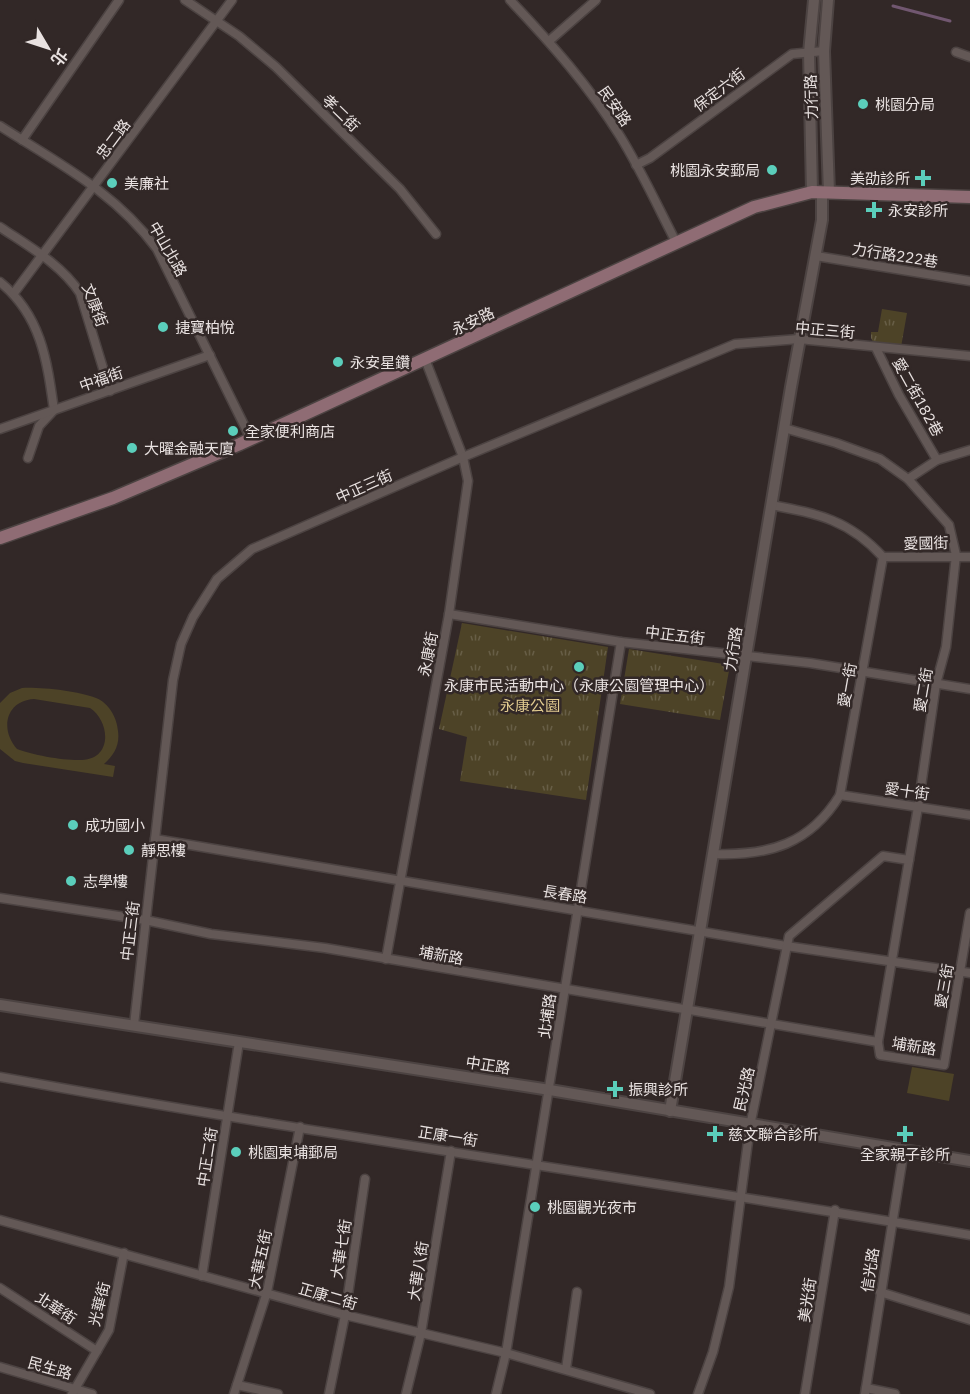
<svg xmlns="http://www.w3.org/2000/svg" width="970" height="1394" viewBox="0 0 970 1394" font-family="'IBM Plex Sans','Noto Sans TC',sans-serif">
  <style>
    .grass { fill: url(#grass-tufts) }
    .garden { fill: #4d4327; fill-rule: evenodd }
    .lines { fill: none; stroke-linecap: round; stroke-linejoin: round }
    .stream { stroke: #715770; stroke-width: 3 }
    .minor-casing { stroke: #4c4342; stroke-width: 11 }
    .tertiary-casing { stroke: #4c4342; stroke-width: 14 }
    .secondary-casing { stroke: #4c4342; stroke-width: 15 }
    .minor { stroke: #635856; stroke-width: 8 }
    .tertiary { stroke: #635856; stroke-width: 10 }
    .secondary { stroke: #8f6c74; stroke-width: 12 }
    .poi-dot { fill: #5bcebb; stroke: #322827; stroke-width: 2 }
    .labels { text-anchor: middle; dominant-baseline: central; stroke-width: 5; stroke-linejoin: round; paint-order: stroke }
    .street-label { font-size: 15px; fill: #e9e2e1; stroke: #322827 }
    .poi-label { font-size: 15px; fill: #e9e2e1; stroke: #322827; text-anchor: start }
    .park-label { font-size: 15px; fill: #e0ca8f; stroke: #322827 }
  </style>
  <defs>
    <pattern id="grass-tufts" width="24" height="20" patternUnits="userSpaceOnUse" patternTransform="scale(1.5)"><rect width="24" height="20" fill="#4d4327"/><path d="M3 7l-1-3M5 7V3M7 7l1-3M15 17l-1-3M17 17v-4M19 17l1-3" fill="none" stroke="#675e46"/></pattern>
  </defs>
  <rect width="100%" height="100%" fill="#322827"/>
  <g class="grass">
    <polygon points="882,309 907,313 901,347 875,345 871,338 871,332 878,332"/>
    <polygon points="462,623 608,647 586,800 460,781 467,737 439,729"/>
    <polygon points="629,649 730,665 720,720 620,704"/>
  </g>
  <g class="garden">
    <path d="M22,688C41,687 78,691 96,698C109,703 117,718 118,731C120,745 114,755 104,764L115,766L113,777L23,763L15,761L0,749V703L10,693ZM34,699L90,708C110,721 113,759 82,760C66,761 32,755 17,749C0,730 5,701 34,699Z"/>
    <polygon points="912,1067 954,1074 949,1101 907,1093"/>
  </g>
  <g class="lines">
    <polyline class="stream" points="893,6 950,21"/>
    <g class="minor-casing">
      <g id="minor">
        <polyline points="185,0 239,36 276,67 400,189 436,234"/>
        <path d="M510,0C550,42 590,87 620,136C641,170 658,207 676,242"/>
        <polyline points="549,41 596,0"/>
        <polyline points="956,52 970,57"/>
        <path d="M0,126C58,163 115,192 157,249L251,439"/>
        <polyline points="22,140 119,0"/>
        <polyline points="636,165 650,158 792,54 824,51"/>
        <path d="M0,227C28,246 61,264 80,293L110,391"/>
        <polyline points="816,256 970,281"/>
        <path d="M0,282C41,315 47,360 54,410L39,426L28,458"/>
        <polyline points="14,293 232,0"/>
        <polyline points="876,348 899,395 937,460"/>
        <polyline points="784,428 836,443 880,459 908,479 949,525 956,555 946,647 936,684 918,807 878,1042 880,1055 944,1065 970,913"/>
        <polyline points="0,429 210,355"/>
        <polyline points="908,479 937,460 970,450"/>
        <polyline points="883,557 970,557"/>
        <polyline points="449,614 621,642 810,663 970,689"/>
        <polyline points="840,795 970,815"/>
        <polyline points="155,839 786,946 970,973"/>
        <path d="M714,854C769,856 810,844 840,795L883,557C849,520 819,514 771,505"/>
        <polyline points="0,898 145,920 211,934 325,948 878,1042"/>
        <polyline points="386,959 449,614 468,481 463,457 425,359"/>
        <polyline points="134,1025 173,680 181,644 193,617 217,579 252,549 463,457 735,344 799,339 970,356"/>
        <path d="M0,1077C322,1136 647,1179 970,1235"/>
        <polyline points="0,1220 345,1315 506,1353 650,1394"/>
        <polyline points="202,1276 239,1042"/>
        <polyline points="0,1288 97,1351"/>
        <polyline points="880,1292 970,1320"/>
        <polyline points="0,1367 92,1394"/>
        <polyline points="566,1369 577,1292"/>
        <polyline points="237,1385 278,1394"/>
        <polyline points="866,1388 895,1394"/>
        <polyline points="72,1394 109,1330 124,1253"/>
        <polyline points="234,1394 267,1292 300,1127"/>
        <polyline points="329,1394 345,1315 365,1179"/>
        <polyline points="406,1394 421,1333 451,1151"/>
        <path d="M496,1394L506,1353C545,1116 584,879 621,642"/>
        <polyline points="698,1394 713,1352 729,1287 750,1126 789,936 883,856 909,860"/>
        <polyline points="805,1394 835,1210"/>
        <polyline points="865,1394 904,1150"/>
      </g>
    </g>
    <g class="tertiary-casing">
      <g id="tertiary">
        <polyline points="828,0 824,51 829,192"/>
        <polyline points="812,192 809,53 814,0"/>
        <polyline points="0,1005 550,1090 970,1161"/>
        <polyline points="670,1111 791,387 822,220 822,192"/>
      </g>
    </g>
    <g class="secondary-casing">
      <polyline id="secondary" points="0,538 113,498 240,444 754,207 812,192 970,197"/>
    </g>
    <use href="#minor" class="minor"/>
    <use href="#tertiary" class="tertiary"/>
    <use href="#secondary" class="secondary"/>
  </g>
  <g class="poi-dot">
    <circle cx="863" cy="104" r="6"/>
    <circle cx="772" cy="170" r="6"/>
    <path d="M920 169h6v6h6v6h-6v6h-6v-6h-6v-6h6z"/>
    <circle cx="112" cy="183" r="6"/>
    <path d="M871 201h6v6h6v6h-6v6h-6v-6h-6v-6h6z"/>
    <circle cx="163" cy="327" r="6"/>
    <circle cx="338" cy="362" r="6"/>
    <circle cx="233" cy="431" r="6"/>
    <circle cx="132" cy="448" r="6"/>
    <circle cx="579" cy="667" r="6"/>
    <circle cx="73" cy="825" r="6"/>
    <circle cx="129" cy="850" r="6"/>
    <circle cx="71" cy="881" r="6"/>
    <path d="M612 1080h6v6h6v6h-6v6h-6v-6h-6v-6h6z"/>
    <path d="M712 1125h6v6h6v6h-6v6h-6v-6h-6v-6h6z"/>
    <path d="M902 1125h6v6h6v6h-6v6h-6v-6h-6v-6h6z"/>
    <circle cx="236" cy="1152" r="6"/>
    <circle cx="535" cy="1207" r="6"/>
  </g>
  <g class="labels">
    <g class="street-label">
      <text transform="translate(719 90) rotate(-37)">保定六街</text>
      <text transform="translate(811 97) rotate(-92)">力行路</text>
      <text transform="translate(615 106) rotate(55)">民安路</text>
      <text transform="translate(341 113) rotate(44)">孝二街</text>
      <text transform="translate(113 139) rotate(-53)">忠二路</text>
      <text transform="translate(168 249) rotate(60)">中山北路</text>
      <text transform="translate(895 255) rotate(9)">力行路222巷</text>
      <text transform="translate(95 305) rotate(69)">文康街</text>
      <text transform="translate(473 321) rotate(-25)">永安路</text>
      <text transform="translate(825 330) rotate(5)">中正三街</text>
      <text transform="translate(101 379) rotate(-19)">中福街</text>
      <text transform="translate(918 397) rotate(61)">愛二街182巷</text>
      <text transform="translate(364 486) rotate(-24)">中正三街</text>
      <text transform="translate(926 543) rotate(-1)">愛國街</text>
      <text transform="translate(675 635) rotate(7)">中正五街</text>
      <text transform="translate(733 649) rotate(-81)">力行路</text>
      <text transform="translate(428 654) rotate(-79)">永康街</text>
      <text transform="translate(847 685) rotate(-80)">愛一街</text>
      <text transform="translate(923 690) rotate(-80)">愛二街</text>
      <text transform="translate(907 791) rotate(8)">愛十街</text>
      <text transform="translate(565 894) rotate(9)">長春路</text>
      <text transform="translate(130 931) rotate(-83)">中正三街</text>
      <text transform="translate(441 955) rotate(10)">埔新路</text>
      <text transform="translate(944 986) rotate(-80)">愛三街</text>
      <text transform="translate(547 1016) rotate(-82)">北埔路</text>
      <text transform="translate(914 1046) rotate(9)">埔新路</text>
      <text transform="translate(488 1065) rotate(9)">中正路</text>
      <text transform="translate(744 1089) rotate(-77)">民光路</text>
      <text transform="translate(448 1136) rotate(9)">正康一街</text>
      <text transform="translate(207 1157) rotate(-81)">中正二街</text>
      <text transform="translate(341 1249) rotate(-81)">大華七街</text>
      <text transform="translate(260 1259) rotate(-78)">大華五街</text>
      <text transform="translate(870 1270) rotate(-81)">信光路</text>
      <text transform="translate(418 1271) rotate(-81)">大華八街</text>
      <text transform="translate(328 1296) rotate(16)">正康二街</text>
      <text transform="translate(807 1300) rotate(-81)">美光街</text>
      <text transform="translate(99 1304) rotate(-76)">光華街</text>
      <text transform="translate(56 1308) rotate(33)">北華街</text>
      <text transform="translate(50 1368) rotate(16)">民生路</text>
    </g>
    <g class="poi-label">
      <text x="875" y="104">桃園分局</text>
      <text x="760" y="170" text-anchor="end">桃園永安郵局</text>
      <text x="910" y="178" text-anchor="end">美劭診所</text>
      <text x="124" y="183">美廉社</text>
      <text x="888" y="210">永安診所</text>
      <text x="175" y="327">捷寶柏悅</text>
      <text x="350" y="362">永安星鑽</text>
      <text x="245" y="431">全家便利商店</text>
      <text x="144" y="448">大曜金融天廈</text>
      <text x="579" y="685" text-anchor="middle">永康市民活動中心（永康公園管理中心）</text>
      <text x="85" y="825">成功國小</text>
      <text x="141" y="850">靜思樓</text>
      <text x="83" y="881">志學樓</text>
      <text x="628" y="1089">振興診所</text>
      <text x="728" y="1134">慈文聯合診所</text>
      <text x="248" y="1152">桃園東埔郵局</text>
      <text x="905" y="1154" text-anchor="middle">全家親子診所</text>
      <text x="547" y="1207">桃園觀光夜市</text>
    </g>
    <g class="park-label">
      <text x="530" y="705">永康公園</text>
    </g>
  </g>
  <g transform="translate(48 48) rotate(129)" stroke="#322827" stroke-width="4.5" paint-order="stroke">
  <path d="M0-4.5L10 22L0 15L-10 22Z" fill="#e9e2e1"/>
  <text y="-9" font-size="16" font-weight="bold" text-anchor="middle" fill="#e9e2e1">北</text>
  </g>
</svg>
